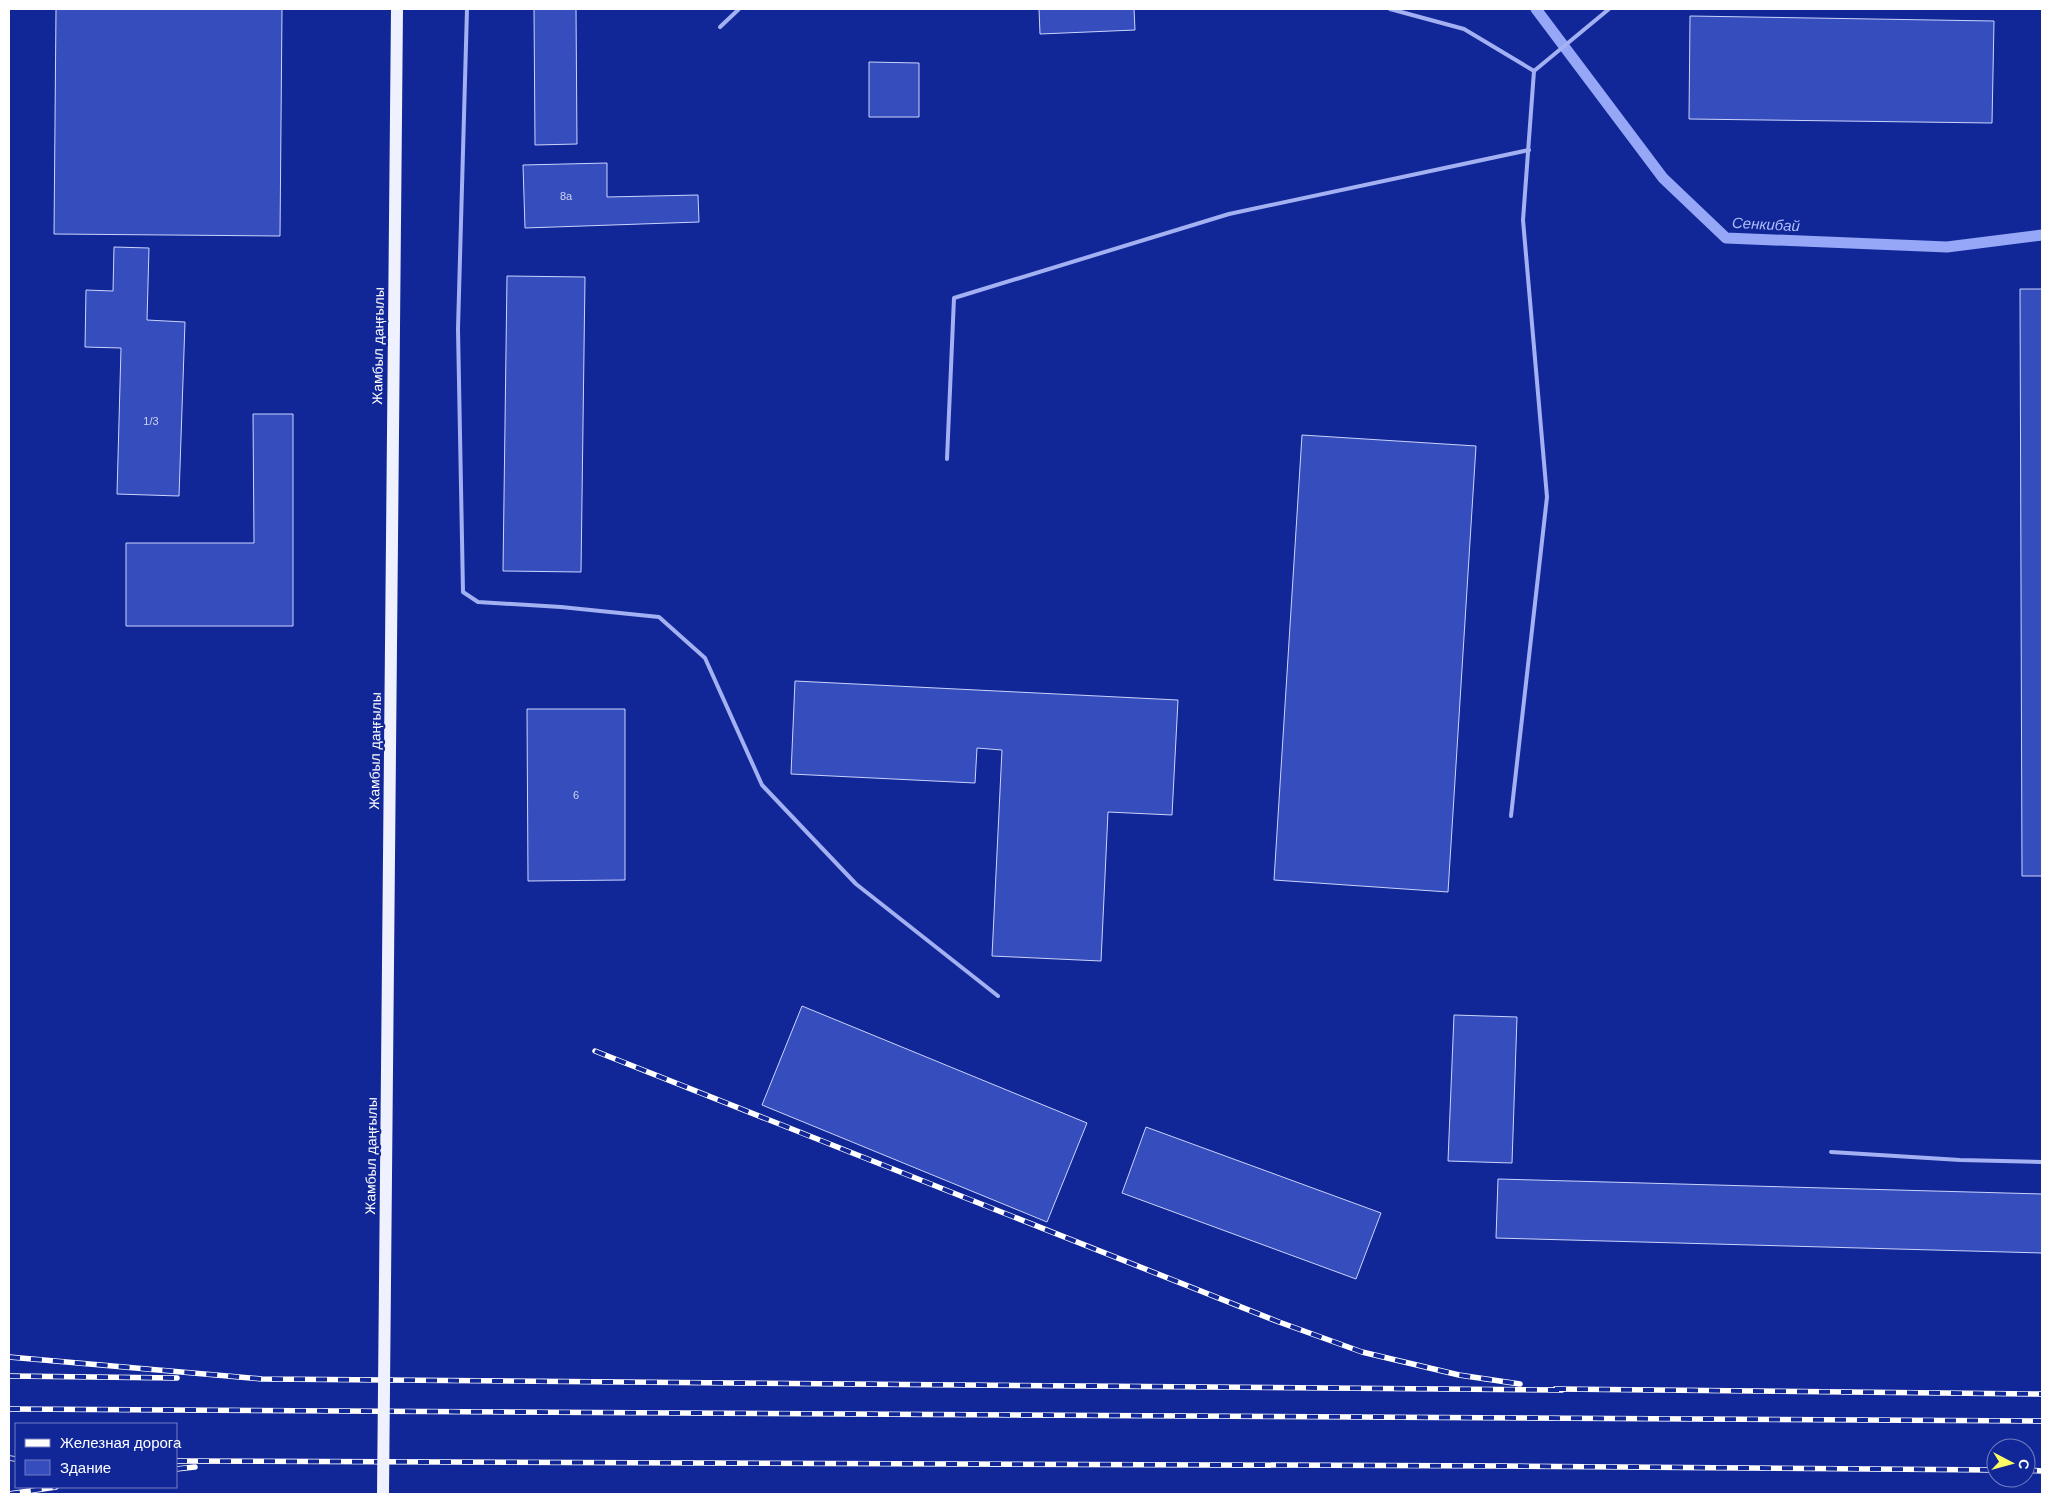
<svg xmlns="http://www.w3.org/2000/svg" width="2051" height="1503" viewBox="0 0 2051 1503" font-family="Helvetica,sans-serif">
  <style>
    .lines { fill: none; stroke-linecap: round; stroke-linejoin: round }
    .stream { stroke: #95a7f6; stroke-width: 11 }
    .building { fill: #364dbd; stroke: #cbd4fd }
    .service { stroke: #a3b1f3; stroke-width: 4 }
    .rail-casing { stroke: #fff; stroke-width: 5.5 }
    .rail { stroke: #122797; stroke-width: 4; stroke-dasharray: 11; stroke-linecap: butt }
    .primary-bridge { stroke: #eff1ff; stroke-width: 12 }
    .labels { text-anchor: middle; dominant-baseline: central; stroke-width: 4.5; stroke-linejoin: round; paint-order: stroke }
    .number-label { font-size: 11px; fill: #cdd2ee }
    .street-label { font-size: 14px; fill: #fff; stroke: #122797 }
    .water-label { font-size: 15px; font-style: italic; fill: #afbdfa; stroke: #122797 }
  </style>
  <rect width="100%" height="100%" fill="#122797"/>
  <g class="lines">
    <polyline class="stream" points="1536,9 1663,178 1726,238 1947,247 2042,235"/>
  </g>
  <g class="building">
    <polygon points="56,9 282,9 280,236 54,234"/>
    <polygon points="534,9 576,9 577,144 535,145"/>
    <polygon points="1039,9 1134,9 1135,30 1040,34"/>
    <polygon points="1690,16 1994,21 1992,123 1689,119"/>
    <polygon points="869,62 919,63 919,117 869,117"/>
    <polygon points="607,163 607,197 698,195 699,222 525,228 523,165"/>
    <polygon points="114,247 149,248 147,320 185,322 179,496 117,494 121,348 85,347 86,290 113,291"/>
    <polygon points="507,276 585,277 581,572 503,571"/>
    <polygon points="2020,289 2042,289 2042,876 2022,876"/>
    <polygon points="253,414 293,414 293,626 126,626 126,543 254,543"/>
    <polygon points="1302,435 1476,446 1448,892 1274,880"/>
    <polygon points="795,681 1178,700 1172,815 1108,812 1101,961 992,956 1002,750 977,748 975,783 791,774"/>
    <polygon points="527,709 625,709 625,880 528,881"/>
    <polygon points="802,1006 1087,1123 1047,1222 762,1105"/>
    <polygon points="1454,1015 1517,1017 1512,1163 1448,1161"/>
    <polygon points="1146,1127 1381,1213 1356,1279 1122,1193"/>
    <polygon points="1498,1179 2042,1194 2042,1253 1496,1238"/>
  </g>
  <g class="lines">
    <g class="service">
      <polyline points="467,9 458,329 463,592 478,602 561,607 659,617 705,658 762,785 856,884 998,996"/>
      <polyline points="1390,9 1464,29 1534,71 1609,9"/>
      <polyline points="720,27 739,9"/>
      <polyline points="947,459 954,298 1229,214 1529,150"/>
      <polyline points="1511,816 1547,497 1523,220 1534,71"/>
      <polyline points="1831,1152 1960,1160 2042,1162"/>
    </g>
    <g class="rail-casing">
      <g id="rail">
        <polyline points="595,1051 1279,1322 1362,1352 1459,1375 1520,1384"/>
        <polyline points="9,1357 262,1379 1562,1390"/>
        <polyline points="9,1376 177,1378"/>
        <polyline points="1555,1389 2042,1394"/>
        <polyline points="9,1409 2042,1421"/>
        <polyline points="9,1458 16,1459"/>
        <polyline points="176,1461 1504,1466 1996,1470"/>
        <polyline points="176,1469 195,1467"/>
        <polyline points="2026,1470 2042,1471"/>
        <polyline points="9,1494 56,1487"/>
      </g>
    </g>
    <use href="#rail" class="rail"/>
    <polyline class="primary-bridge" points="383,1494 397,9"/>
  </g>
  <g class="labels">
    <g class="number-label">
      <text x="566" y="196">8а</text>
      <text x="151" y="421">1/3</text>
      <text x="576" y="795">6</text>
    </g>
    <g class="street-label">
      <text transform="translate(378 346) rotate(-89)">Жамбыл даңғылы</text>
      <text transform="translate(375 751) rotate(-89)">Жамбыл даңғылы</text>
      <text transform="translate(371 1156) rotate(-89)">Жамбыл даңғылы</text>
    </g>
    <g class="water-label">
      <text transform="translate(1766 224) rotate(3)">Сенкибай</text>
    </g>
  </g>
  <rect width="2051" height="1503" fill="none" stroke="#ffffff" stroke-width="20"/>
  <rect x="15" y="1423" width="162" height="65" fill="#122797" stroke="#717dc1"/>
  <rect x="25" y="1439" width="25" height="8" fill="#ffffff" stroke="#717dc1"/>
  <text x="60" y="1448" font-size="15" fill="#ffffff">Железная дорога</text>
  <rect x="25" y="1460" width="25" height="15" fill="#364dbd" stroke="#717dc1"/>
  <text x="60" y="1473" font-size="15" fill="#ffffff">Здание</text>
  <g transform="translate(2011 1463) rotate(96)"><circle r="24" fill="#122797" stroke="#717dc1"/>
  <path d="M0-4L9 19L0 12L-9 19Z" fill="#fffd65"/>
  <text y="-8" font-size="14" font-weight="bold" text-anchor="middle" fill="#ffffff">С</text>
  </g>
</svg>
